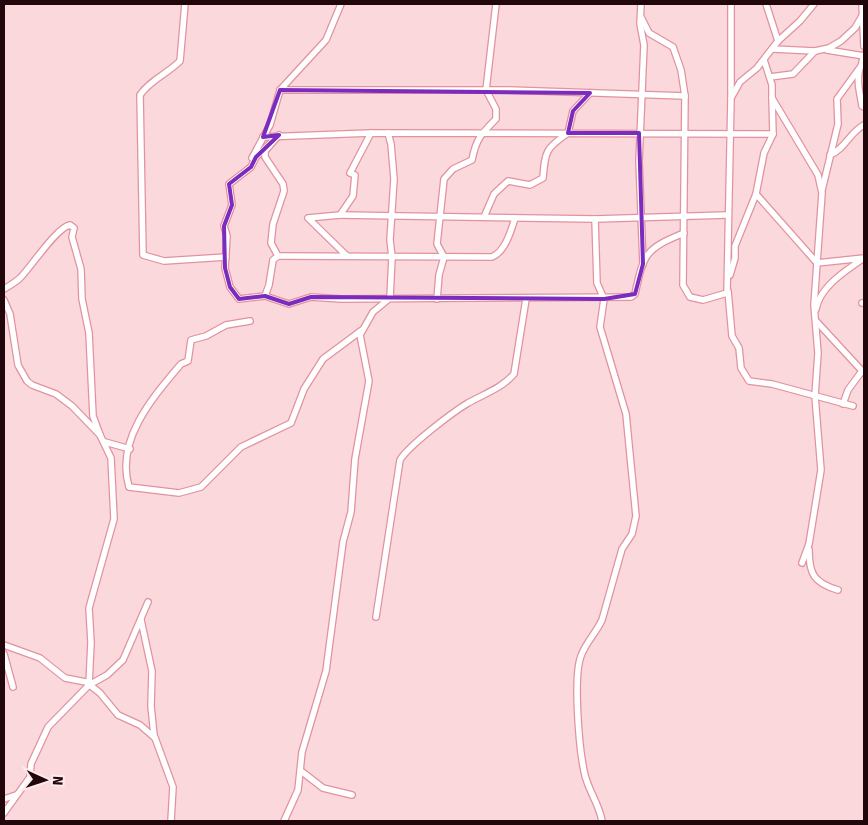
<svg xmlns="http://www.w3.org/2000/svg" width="868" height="825" viewBox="0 0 868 825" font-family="'Fira Sans',sans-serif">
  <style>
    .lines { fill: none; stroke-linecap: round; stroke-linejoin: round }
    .street-casing { stroke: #e2929f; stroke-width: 8 }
    .street { stroke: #fff; stroke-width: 5.5 }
    .marked { fill: none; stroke: #7b2cbf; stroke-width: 4; stroke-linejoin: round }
  </style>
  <rect width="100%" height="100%" fill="#fad8dc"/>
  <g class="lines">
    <g class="street-casing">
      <g id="street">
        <path d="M185,4L180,61C167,74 150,80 140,95L143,255L164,261L226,257"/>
        <polyline points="641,4 640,24 644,45 639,161 643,264"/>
        <polyline points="766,4 778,41"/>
        <polyline points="862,4 864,46"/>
        <polyline points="641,17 649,33 673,47 681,70 685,96 683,285 690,297 703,300 727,293 731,98 740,82 757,68 778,41 800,21 814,4"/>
        <polyline points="773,49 815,51"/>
        <polyline points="827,50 864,56"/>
        <polyline points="764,60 772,85 772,98 818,175 822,193 814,305 818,353 815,396 821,470 809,544 802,563"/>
        <path d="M860,68C856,80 860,93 862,106L864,107"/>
        <polyline points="770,77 793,74 815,51 829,48 841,41 855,28 862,16"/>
        <polyline points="280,90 509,90 685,96"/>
        <polyline points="731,97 731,4"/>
        <polygon points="279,135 265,151 265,157 283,184 284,191 273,224 271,243 278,256 273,260 269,285 265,296 239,299 230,287 225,268 227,236 224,226 232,205 229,184 251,167 256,157"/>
        <polyline points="263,137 371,133 773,134"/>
        <path d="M830,155C845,149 850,132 864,125"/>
        <polyline points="252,158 270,125 280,90 326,40 341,4"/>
        <polyline points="822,190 838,124 837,99 861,66 864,55"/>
        <polyline points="756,194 817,263 864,258"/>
        <polyline points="340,215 595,219 727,215"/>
        <path d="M484,217L494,194L508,181L530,185L543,178C545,151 546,148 568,133L573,111L590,93"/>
        <path d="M595,219L597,283L604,299L600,327L626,414L636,516L632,534L622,549L602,620C596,633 586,642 581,656C573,677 579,747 584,771C587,789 599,803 602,821"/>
        <path d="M278,256L492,257C505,252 511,231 515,218"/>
        <polyline points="347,256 308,218 340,215 353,196 355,175 350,173 371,133"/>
        <polyline points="730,275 735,258 735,246 756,194 764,153 773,134 772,98"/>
        <path d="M4,289C9,286 16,282 20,278C31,267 57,227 70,225L74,228L72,237L81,269L82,299L89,333L93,416L100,435"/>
        <polyline points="728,291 732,336 739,348 741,368 749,381 772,384 853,406"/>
        <path d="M265,296L289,304L311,297L341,299L631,297L635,294C644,253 645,249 684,233"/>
        <path d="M437,299L439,275L444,257L437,244L444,179L453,169L472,160C476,139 481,134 496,119V109L486,90L496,4"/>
        <polyline points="4,300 10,314 18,365 27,381 32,385 56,394 72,406 100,435 111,458 114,519 89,608 91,642 89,685"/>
        <polyline points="862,303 864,303"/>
        <path d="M816,309C820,287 844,272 861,260"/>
        <path d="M250,321L226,325L206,336L191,340L188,361L181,364C153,397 115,440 129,487L179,493L201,487L241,447L291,423L304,389L323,359L362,330"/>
        <polyline points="817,322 864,373"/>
        <polyline points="843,404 848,390 862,371"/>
        <polyline points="105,442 130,449"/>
        <path d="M809,550C809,574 814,583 838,590"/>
        <path d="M376,617L400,460C408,446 453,412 468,403C484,394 502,388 514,374L526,299"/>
        <polyline points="141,620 152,671 151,706 154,735 173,787 171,821"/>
        <polyline points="4,645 40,658 65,678 86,682 100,693 118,715 140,725 155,738"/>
        <polyline points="4,654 13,687"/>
        <polyline points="301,771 323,788 352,795"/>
        <polyline points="4,799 16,795"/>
        <polyline points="4,813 30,777 31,764 48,727 89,685 107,675 123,660 148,602"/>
        <polyline points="284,821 298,790 302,752 326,671 343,542 351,512 355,459 369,381 360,335 373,312 390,298 392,257 390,240 394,179 391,144 388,133"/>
      </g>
    </g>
    <use href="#street" class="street"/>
  </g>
  <path class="marked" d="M280,90L590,93L573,111L568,133H639L643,264L635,294L604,299L311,297L289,304L265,296L239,299L230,287L225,268L224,226L232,205L229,184L251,167L256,157L279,135L263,137Z"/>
  <rect width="868" height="825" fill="none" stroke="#21060c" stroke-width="10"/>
  <g transform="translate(45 780) rotate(93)" stroke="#fceaec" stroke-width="4" paint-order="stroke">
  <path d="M0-4L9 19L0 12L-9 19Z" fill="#21060c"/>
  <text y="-8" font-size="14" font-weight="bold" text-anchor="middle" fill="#21060c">N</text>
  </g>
</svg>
